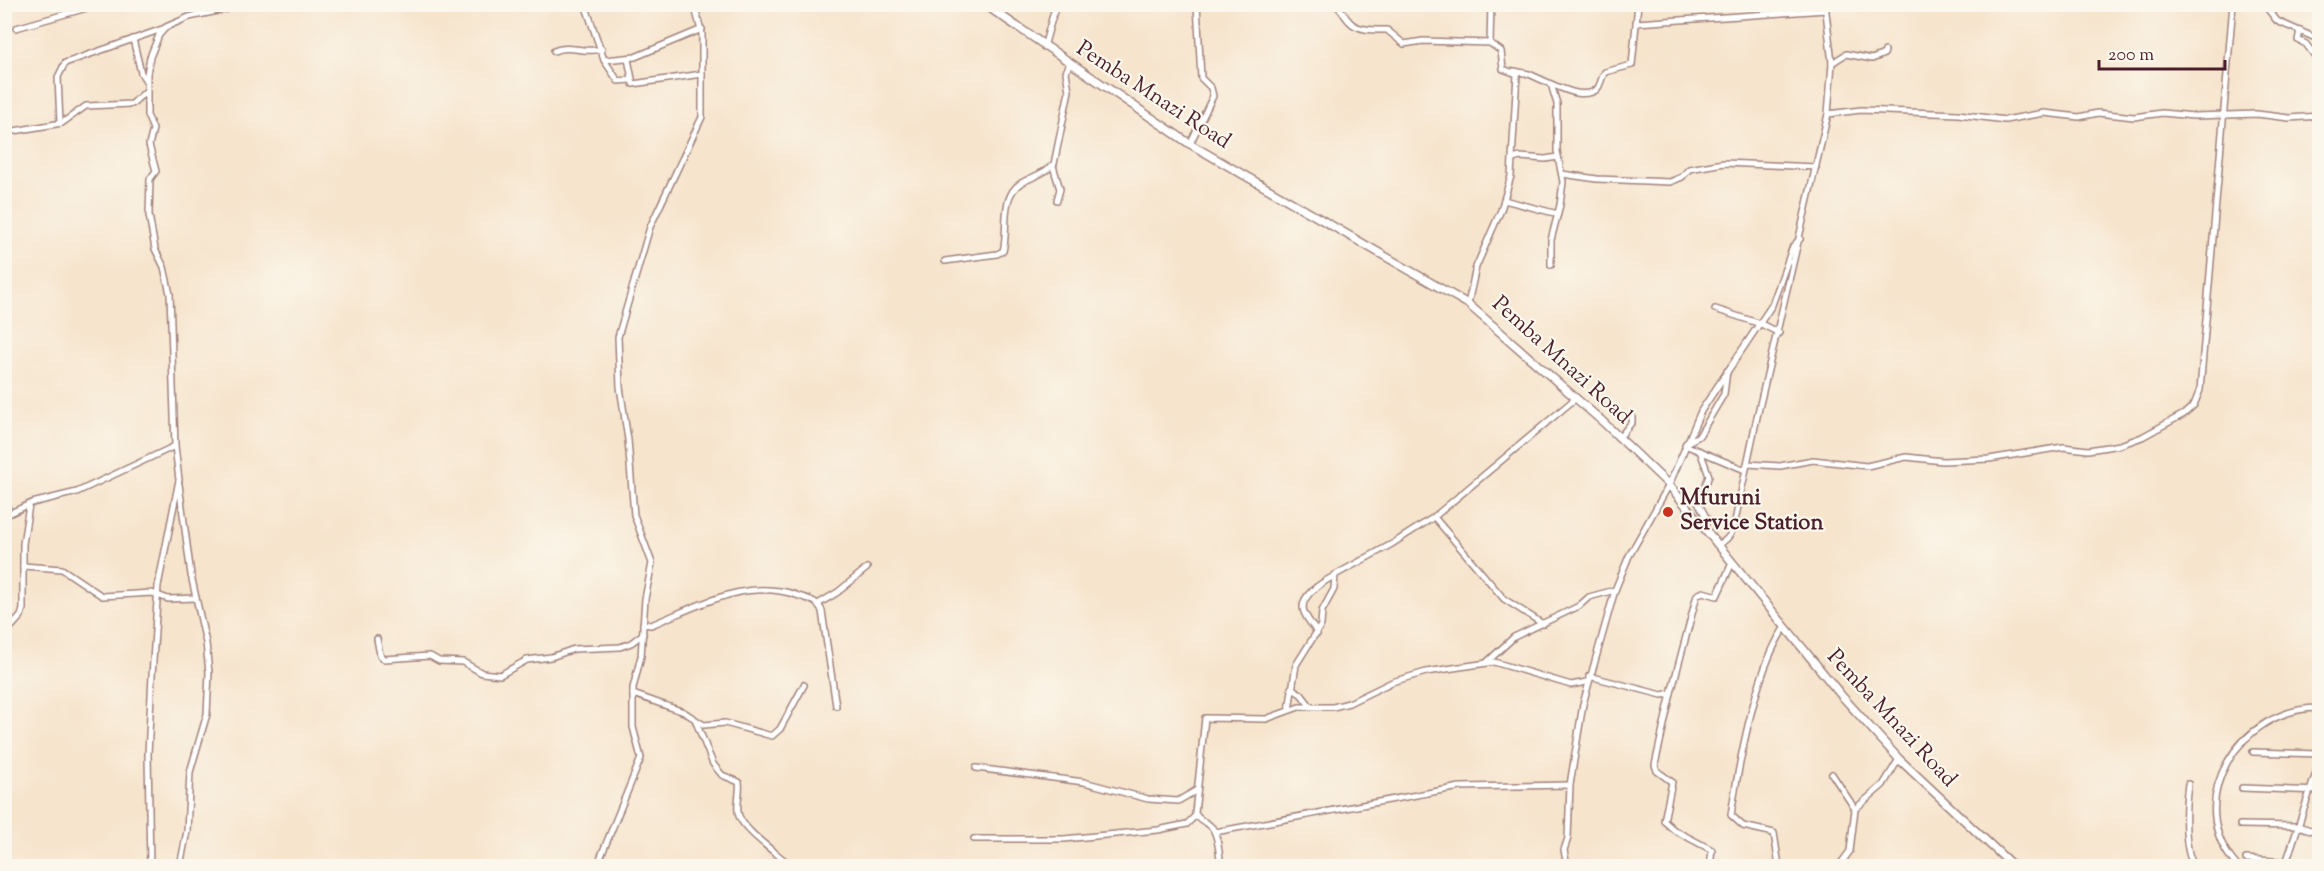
<svg xmlns="http://www.w3.org/2000/svg" width="2324" height="871" viewBox="0 0 2324 871" font-family="'Sorts Mill Goudy',serif">
  <style>
    .lines { fill: none; stroke-linecap: round; stroke-linejoin: round }
    .street-casing { stroke: #a0827c; stroke-width: 8 }
    .secondary-casing { stroke: #a0827c; stroke-width: 10 }
    .street { stroke: #fff; stroke-width: 5 }
    .secondary { stroke: #fff; stroke-width: 7 }
    .poi-dot { fill: #c8321e; stroke: #fbf7ec; stroke-width: 2 }
    .labels { text-anchor: middle; dominant-baseline: central; stroke-width: 4.5; stroke-linejoin: round; paint-order: stroke }
    .street-label { font-size: 22px; fill: #4a1f2b; stroke: #fbf7ec }
    .poi-label { font-size: 22px; font-weight: bold; fill: #4a1f2b; stroke: #fbf7ec; text-anchor: start }
  </style>
  <rect width="100%" height="100%" fill="#fbf7ec"/>
  <filter id="ink" filterUnits="userSpaceOnUse"><feTurbulence type="fractalNoise" baseFrequency=".0167" numOctaves="2"/><feDisplacementMap in="SourceGraphic" scale="12" xChannelSelector="R" yChannelSelector="G"/><feConvolveMatrix kernelMatrix="1 2 1 2 8 2 1 2 1" color-interpolation-filters="sRGB"/></filter>
  <filter id="wash" filterUnits="userSpaceOnUse"><feTurbulence type="fractalNoise" baseFrequency=".008" numOctaves="4" result="noise"/><feDisplacementMap in="SourceGraphic" scale="24" xChannelSelector="R" yChannelSelector="G"/><feGaussianBlur stdDeviation="1.35" result="paint"/><feColorMatrix in="noise" values="0 0 0 0 0 0 0 0 0 0 0 0 0 0 0 0 0 1.4 0 .05"/><feComposite in="paint" operator="in"/></filter>
  <g filter="url(#wash)">
    <rect width="100%" height="100%" fill="#f6e4cc"/>
  </g>
  <g filter="url(#ink)">
    <g class="lines">
      <g class="street-casing">
        <g id="street">
          <polyline points="585,4 604,60 618,81 631,80"/>
          <path d="M1332,4C1342,7 1342,14 1349,21C1357,31 1376,30 1387,30L1404,44L1423,41L1490,43"/>
          <polyline points="2264,4 2277,21 2320,40"/>
          <polyline points="1636,23 1826,10"/>
          <polyline points="16,28 101,4"/>
          <polyline points="2300,31 2298,40 2306,44 2320,63"/>
          <polyline points="133,39 141,73 146,81"/>
          <polyline points="1044,47 1056,4"/>
          <path d="M554,51C568,44 586,54 602,49"/>
          <polyline points="628,59 633,84 702,74"/>
          <polyline points="604,60 635,57 702,29"/>
          <polyline points="1832,63 1846,54 1872,59 1884,54 1885,51"/>
          <polyline points="1514,71 1529,74 1551,84 1557,104 1557,151 1563,182 1560,205 1551,240 1551,265"/>
          <path d="M1551,84C1564,89 1583,99 1596,90C1601,86 1601,77 1605,72L1632,65L1638,4"/>
          <polyline points="1828,114 1861,110 1958,114 2005,120 2044,113 2079,117 2098,113 2134,117 2162,113 2194,116 2257,114 2289,118 2320,116"/>
          <polyline points="60,123 58,77 65,63 165,28"/>
          <polyline points="4,126 14,131 62,123 86,106 132,104 146,91"/>
          <polyline points="1190,144 1213,96 1211,88 1201,78 1197,4"/>
          <polyline points="1513,159 1520,157 1545,159 1558,157"/>
          <polyline points="1053,166 1060,189 1057,200"/>
          <polyline points="1562,174 1597,179 1670,182 1682,177 1689,169 1724,163 1816,167"/>
          <polyline points="1504,200 1558,214"/>
          <path d="M945,261L997,254L1003,251C1009,231 999,197 1021,183C1032,177 1046,173 1054,164L1069,91L1066,72L1070,63"/>
          <polyline points="1468,304 1476,267 1501,210 1511,176 1517,74 1503,69 1501,51 1490,43 1491,4"/>
          <polyline points="1715,309 1761,324 1779,333"/>
          <polyline points="1619,438 1632,422 1632,416"/>
          <polyline points="1686,443 1699,436 1724,394 1727,371"/>
          <polyline points="1685,445 1745,470"/>
          <polyline points="1700,451 1709,476 1698,502 1707,519 1704,529"/>
          <polyline points="1747,464 1780,466 1813,460 1867,466 1906,457 1943,461 1989,459 2063,447 2088,450 2120,445 2142,437 2184,414 2194,405 2200,390 2233,4"/>
          <polyline points="179,484 191,575 206,643 209,673 207,714 190,772 187,831 180,866"/>
          <polyline points="4,496 9,513"/>
          <polyline points="4,516 32,503 77,492 175,446 170,294 164,267 155,249 149,215 150,179 156,171 149,145 153,129 147,115 147,74 150,57 159,35 166,27 189,17 227,9 234,4"/>
          <polyline points="1434,517 1504,599 1543,624"/>
          <path d="M1717,545C1729,540 1732,533 1735,521L1757,417L1828,114L1832,63L1825,4"/>
          <polyline points="23,566 62,569 102,596 152,593 168,599 196,598"/>
          <polyline points="818,604 838,592 867,568"/>
          <path d="M643,624L651,625C698,606 747,577 799,596C808,599 818,601 822,611L836,706"/>
          <path d="M1317,634C1314,626 1307,620 1304,612C1298,596 1323,582 1334,576"/>
          <polyline points="4,635 21,616 23,609 23,544 29,505"/>
          <polyline points="377,639 380,655 384,659 430,656 439,661 463,662 482,673 500,675 527,660 551,657 574,649 620,647 631,643 643,634"/>
          <polyline points="1486,663 1514,637 1579,606 1589,597 1615,590"/>
          <polyline points="1589,676 1662,695 1671,693 1697,595 1703,592 1717,596 1732,563"/>
          <polyline points="1291,688 1301,694 1311,707"/>
          <polyline points="1671,693 1655,765 1657,771 1672,782 1664,821 1674,830 1712,850 1710,866"/>
          <polyline points="633,694 684,712 704,725 725,723 772,736 780,729 804,685"/>
          <polyline points="1289,710 1296,665 1321,625 1322,611 1334,589 1335,575 1392,544 1434,517 1576,398"/>
          <path d="M696,722L713,764L722,775L739,782C741,793 735,806 739,816C745,832 778,854 791,866"/>
          <polyline points="2253,752 2320,754"/>
          <polyline points="976,768 1084,782 1148,799 1178,801 1197,790"/>
          <polyline points="1832,774 1855,809"/>
          <path d="M2188,784C2185,805 2183,848 2194,866"/>
          <polyline points="2242,788 2320,791"/>
          <polyline points="2240,825 2298,826 2320,833"/>
          <polyline points="1215,832 1460,787 1570,785"/>
          <polyline points="974,839 1064,839 1158,830 1187,824 1196,815"/>
          <polyline points="2246,859 2286,862 2301,866"/>
          <polyline points="150,866 148,754 152,676 158,586 179,480 175,446"/>
          <polyline points="597,866 641,758 633,727 633,688 641,656 645,599 652,563 634,515 628,440 620,387 618,337 650,227 702,117 702,34 694,4"/>
          <path d="M1221,866C1219,855 1219,838 1213,829C1208,821 1199,822 1195,813L1205,718L1266,719L1299,707H1333L1349,703L1392,682L1426,672L1494,662L1571,685L1587,682"/>
          <polyline points="1567,866 1564,850 1568,838 1570,785 1583,704 1615,590 1629,556 1669,485 1701,411 1772,305 1793,246 1800,239"/>
          <path d="M1779,866L1774,833L1743,826L1731,815C1739,763 1756,669 1785,627"/>
          <polyline points="1839,866 1850,851 1855,809 1883,785 1899,759"/>
          <path d="M2237,866C2180,802 2240,707 2320,708"/>
          <polyline points="2285,866 2320,761"/>
        </g>
      </g>
      <g class="secondary-casing">
        <polyline id="secondary" points="984,4 1190,144 1468,304 1602,421 1669,485 1841,695 1899,759 2013,866"/>
      </g>
      <use href="#street" class="street"/>
      <use href="#secondary" class="secondary"/>
    </g>
  </g>
  <circle class="poi-dot" cx="1668" cy="512" r="6"/>
  <g class="labels">
    <g class="street-label">
      <text transform="translate(1153 96) rotate(33)">Pemba Mnazi Road</text>
      <text transform="translate(1561 361) rotate(42)">Pemba Mnazi Road</text>
      <text transform="translate(1891 719) rotate(47)">Pemba Mnazi Road</text>
    </g>
    <g class="poi-label">
      <text x="1680" y="499">Mfuruni<tspan x="1680" dy="25">Service Station</tspan></text>
    </g>
  </g>
  <rect width="2324" height="871" fill="none" stroke="#fbf7ec" stroke-width="24"/>
  <path d="M2099 60v9h126v-9" fill="none" stroke="#4a1f2b" stroke-width="3"/>
  <text x="2108" y="60" font-size="18" fill="#4a1f2b" stroke="#fbf7ec" stroke-width="4.5" paint-order="stroke">200 m</text>
</svg>
